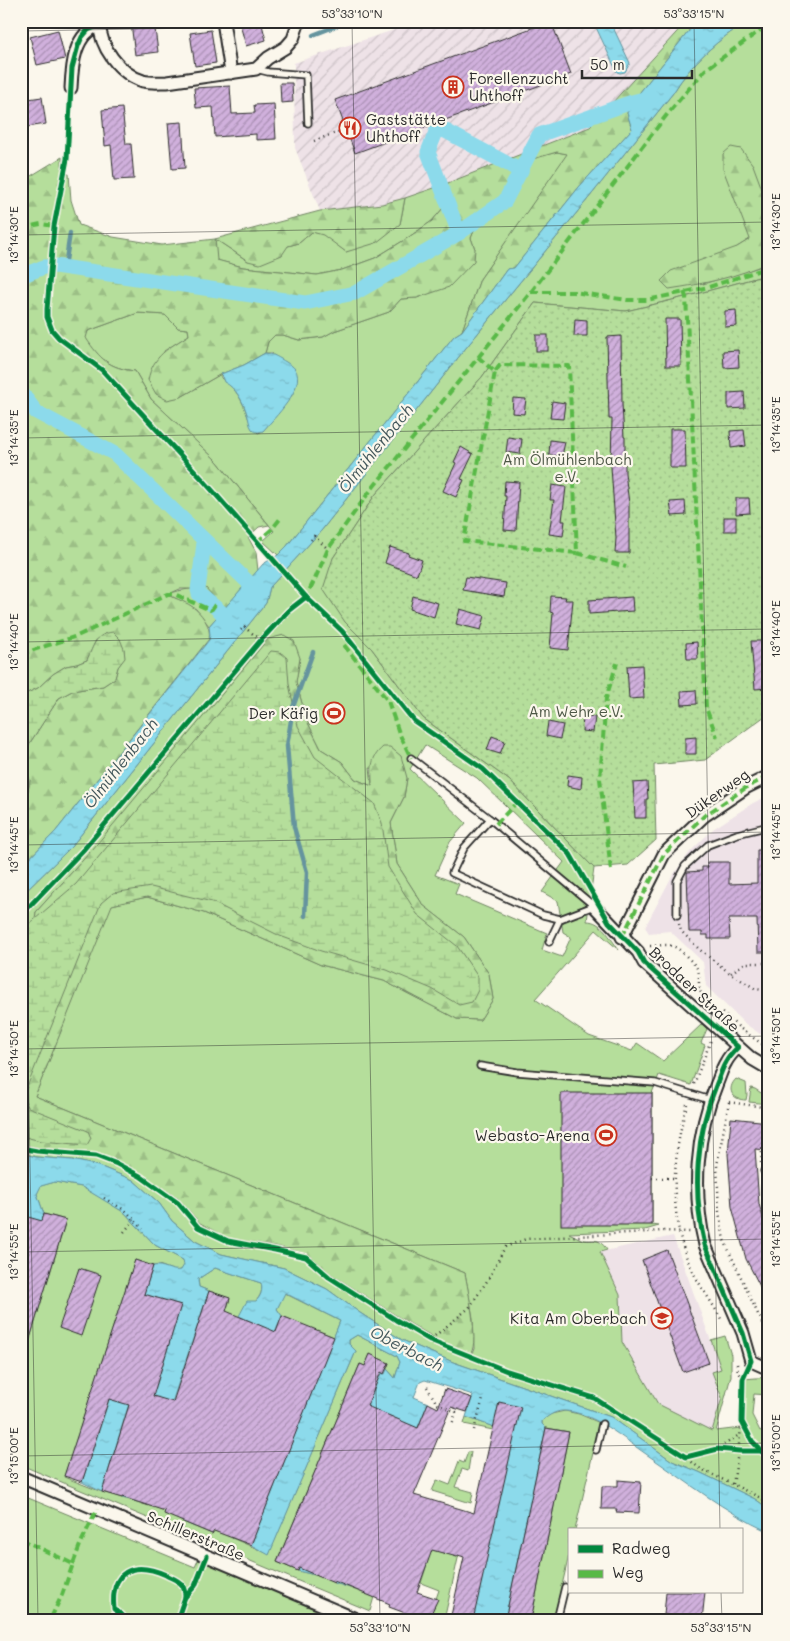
<svg xmlns="http://www.w3.org/2000/svg" width="790" height="1641" viewBox="0 0 790 1641" font-family="Mali,sans-serif">
  <style>
    .built { fill: #eee2e7 }
    .industrial { fill: url(#industrial-furrows) }
    .green { fill: #b5de9b; stroke: #708463; fill-rule: evenodd }
    .forest { fill: url(#forest-firs); stroke: #708463 }
    .wetland { fill: url(#wetland-marsh); stroke: #708463 }
    .garden { fill: url(#garden-dots); stroke: #708463 }
    .water { fill: url(#water-ripples); stroke: #65949e }
    .lines { fill: none; stroke-linecap: round; stroke-linejoin: round }
    .stream { stroke: #65949e; stroke-width: 4.5 }
    .canal { stroke: #8cdaeb; stroke-width: 15 }
    .building { fill: url(#building-hatch); stroke: #2b2b2b }
    .service-casing { stroke: #2b2b2b; stroke-width: 9 }
    .minor-casing { stroke: #2b2b2b; stroke-width: 15 }
    .path { stroke: #2b2b2b; stroke-width: 2.5; stroke-dasharray: 1 4; stroke-linecap: butt }
    .service { stroke: #fbf7ec; stroke-width: 5.5 }
    .minor { stroke: #fbf7ec; stroke-width: 11 }
    .quiet { stroke: #58b947; stroke-width: 4; stroke-dasharray: 8 4; stroke-linecap: butt }
    .cycleway-casing { stroke: #fbf7ec; stroke-width: 8 }
    .cycleway { stroke: #00873e; stroke-width: 5 }
    .ticks { fill: none; stroke: #2b2b2b; stroke-width: 1; stroke-opacity: 0.45 }
    .labels { text-anchor: middle; dominant-baseline: central; stroke-width: 4.5; stroke-linejoin: round; paint-order: stroke }
    .poi-label { font-size: 15px; fill: #2b2b2b; stroke: #fbf7ec; text-anchor: end }
    .park-label { font-size: 15px; fill: #4e5847; stroke: #fbf7ec }
    .street-label { font-size: 15px; fill: #2b2b2b; stroke: #fbf7ec }
    .water-label { font-size: 16px; font-style: italic; fill: #43575b; stroke: #fbf7ec }
    .neatline { fill: none; stroke: #2b2b2b; stroke-width: 2 }
    .ticks-label { font-size: 12px; text-anchor: middle; fill: #2b2b2b }
  </style>
  <defs>
    <pattern id="industrial-furrows" width="10" height="10" patternUnits="userSpaceOnUse" patternTransform="scale(1.25)"><rect width="10" height="10" fill="#eee2e7"/><path d="M-1 1l2-2M0 10L10 0M9 11l2-2" fill="none" stroke="#ccc2c6"/></pattern>
    <pattern id="forest-firs" width="22" height="20" patternUnits="userSpaceOnUse" patternTransform="scale(1.25)"><rect width="22" height="20" fill="#b5de9b"/><path d="M5 1l3.5 6h-7zM16 11l3.5 6h-7z" fill="#9cbf86"/></pattern>
    <pattern id="wetland-marsh" width="20" height="14" patternUnits="userSpaceOnUse" patternTransform="scale(1.25)"><rect width="20" height="14" fill="#b5de9b"/><path d="M1 5h8M5 5V1M11 12h8M15 12V8" fill="none" stroke="#9cbf86"/></pattern>
    <pattern id="garden-dots" width="8" height="8" patternUnits="userSpaceOnUse" patternTransform="scale(1.25)"><rect width="8" height="8" fill="#b5de9b"/><path d="M2 2h.1M6 6h.1" fill="none" stroke="#9cbf86" stroke-width="1.8" stroke-linecap="round"/></pattern>
    <pattern id="water-ripples" width="26" height="14" patternUnits="userSpaceOnUse" patternTransform="scale(1.25)"><rect width="26" height="14" fill="#8cdaeb"/><path d="M2 4q2-2 4 0t4 0M15 11q2-2 4 0t4 0" fill="none" stroke="#79bbca"/></pattern>
    <pattern id="building-hatch" width="6" height="6" patternUnits="userSpaceOnUse" patternTransform="scale(1.25)"><rect width="6" height="6" fill="#d0b0dc"/><path d="M-1 1l2-2M0 6l6-6M5 7l2-2" fill="none" stroke="#a98fb3"/></pattern>
  </defs>
  <rect width="100%" height="100%" fill="#fbf7ec"/>
  <filter id="ink" filterUnits="userSpaceOnUse"><feTurbulence type="fractalNoise" baseFrequency=".02" numOctaves="2"/><feDisplacementMap in="SourceGraphic" scale="10" xChannelSelector="R" yChannelSelector="G"/><feConvolveMatrix kernelMatrix="1 2 1 2 8 2 1 2 1" color-interpolation-filters="sRGB"/></filter>
  <g filter="url(#ink)">
    <g class="built">
      <polygon points="769,795 769,1040 744,1023 706,986 703,962 670,931 649,933 645,927 671,878 690,852 713,829 753,803"/>
      <polygon points="673,1236 721,1369 712,1372 722,1398 712,1432 658,1404 622,1342 620,1295 600,1252"/>
    </g>
    <polygon class="industrial" points="421,21 685,21 686,22 590,127 440,186 405,198 382,204 320,211 295,148 294,63"/>
    <g class="green">
      <path d="M748,21H769V208L767,205L750,239L737,247L703,284L759,267L769,262V338L759,277L685,297L626,311L535,303L482,377L375,495L333,558L345,622L372,649L423,718L509,780L594,868L587,921C602,921 610,938 619,950L596,930L535,999L589,1036L632,1051L637,1043L663,1061L702,1024L707,1029L701,1043L705,1045L691,1085L659,1075L652,1093V1225L659,1226L645,1230L569,1233C573,1235 577,1237 581,1239C594,1243 597,1235 607,1250L600,1252L620,1295L622,1342L658,1404L712,1431L722,1398L712,1372L721,1369L711,1340L725,1336L731,1355V1376L716,1431L741,1428L743,1379L769,1377V1395L754,1394L752,1415L760,1431L769,1427V1509L755,1499L699,1472L672,1461L611,1417L453,1362L402,1340L360,1313L327,1289L284,1268L221,1254L195,1241L172,1221L159,1203L133,1180L99,1166L72,1160L36,1157L21,1153V1144L39,1148L97,1153L120,1162L142,1174L179,1199L200,1223L228,1238L276,1246L308,1254L331,1274L397,1316L442,1342L472,1353L474,1349L473,1318L465,1273L35,1096L111,905L147,897L204,913L321,965L384,981L457,1019L480,1020L493,999L489,974L464,937L423,905L397,864L391,823L404,797L407,778L370,768L372,786L355,779L342,762L321,749L307,721L296,682L300,658L92,850L36,912L35,927L21,986V896L71,847L266,603L270,587L321,531L465,349L592,194L673,93C691,63 718,39 748,21ZM425,745L477,778L564,862L542,892L558,901L563,932L571,937L562,957L542,950L547,933L455,894L459,884L435,875L450,842L466,823L410,769Z"/>
      <path d="M557,152L568,154L480,279L462,331L454,336L287,546L278,555L263,541L274,531L217,461L151,399L135,371C109,368 100,359 85,338L88,331L138,313L165,315L178,328L188,329L189,335L164,351L181,397L221,374V378C230,384 237,392 242,402C248,413 248,425 258,433L263,431L293,394L272,353H265L268,342L275,335H283L299,340L323,337L334,331L389,312L401,299L417,298L475,249L471,238L479,219L505,201L526,160Z"/>
      <polygon points="440,186 444,207 432,221 406,239 375,258 342,270 317,275 243,267 216,260 215,239 248,261 288,246 299,243 312,232 323,234 346,252 400,224 405,198"/>
      <path d="M201,586C213,588 215,602 226,607L209,626L196,609L171,596V593C181,589 191,590 201,586Z"/>
      <path d="M736,1079L746,1083L747,1095L746,1100C732,1100 726,1089 736,1079Z"/>
      <polygon points="751,1088 755,1089 769,1098 769,1104 749,1102"/>
      <path d="M55,1182L82,1187L103,1199L125,1213L155,1245L183,1260L185,1265L181,1270L175,1271L159,1265L153,1266L135,1260L64,1477L102,1492L161,1509L230,1299L199,1287L198,1279L215,1268L261,1283C266,1297 248,1308 240,1316L244,1318L179,1520L212,1534L300,1324L282,1316L277,1309L284,1293L340,1321L334,1337L316,1330L232,1538L269,1554L356,1351L349,1344V1340L357,1335L397,1356L400,1362L395,1378L387,1369L389,1363L370,1355L365,1366L360,1364L277,1562L298,1571L315,1575L374,1597L370,1611L21,1465V1368L66,1220L44,1214L37,1194L40,1186Z"/>
      <polygon points="565,1411 579,1414 600,1423 575,1530 569,1530 569,1555 554,1620 531,1620 569,1432 546,1428 542,1424 542,1420 551,1414"/>
      <polygon points="466,1417 494,1427 493,1430 464,1424"/>
      <polygon points="468,1452 471,1452 468,1471 462,1469 455,1487 473,1492 471,1503 432,1491 437,1480 450,1485 459,1461 464,1463"/>
      <polygon points="21,1495 195,1567 200,1556 346,1620 21,1620"/>
      <polygon points="417,1545 444,1553 459,1554 444,1620 429,1619 439,1590 421,1583 427,1564 400,1555"/>
    </g>
    <g class="forest">
      <path d="M686,22L689,31L632,102L627,113L632,129L579,187L514,268L507,269L462,331L480,279L567,154L557,152L526,161L505,201L479,219L471,238L475,249L474,261L449,287L417,298L401,299L389,312L334,331L323,337L299,340L283,335H275L268,342L265,353L244,365L221,374L181,397L167,400L156,394L148,380C153,355 169,348 189,335L188,329L178,328L165,315L138,313L88,331L86,338C100,359 109,368 135,371L151,399L217,461L269,525L259,527L248,537L256,552L258,571L226,607L221,605L205,587L193,589H180L171,593V596C176,599 181,600 186,603C199,609 212,625 209,639L56,831L21,867V797L28,791L30,780L22,763L24,752L59,698L72,691L103,686L115,678L118,667L124,658V649L96,640L87,660L77,664L66,666L53,674L38,688L21,696V182L62,157V173L69,174L71,200L79,225L113,237L162,245L215,239L320,211L382,204L405,198L400,224L376,243L346,252L323,235L312,232L299,243L288,246L282,255L260,264L248,261L215,239L217,260L243,267L317,275L342,270L375,258L406,239L432,221L444,207L440,186L590,127Z"/>
      <path d="M731,147L741,149L753,165L769,208V262C738,277 703,284 669,289L661,281L671,271L737,247L750,239L723,169V154Z"/>
      <path d="M284,635L294,641L300,658L296,682L307,721L321,749L342,762L355,779L372,786C372,769 369,759 383,747H390L401,756L407,778L404,797L391,823L397,864L423,905L464,937L489,974L493,999L480,1020L457,1019L384,981L321,965L204,913L147,897L112,905L35,1096L465,1273C468,1290 479,1340 471,1353L442,1342L397,1316L331,1274L308,1254L276,1246L228,1238L200,1223L179,1199L142,1174L120,1162L97,1153L39,1148L21,1144V1019L36,912L92,850L268,639Z"/>
    </g>
    <g class="wetland">
      <path d="M113,632L120,639L124,649L125,658L118,667L115,678L103,686L72,691L59,698L24,752L22,763L30,780L28,791L21,797V696L38,688L53,674L66,666L77,664L87,660C94,645 95,634 113,632Z"/>
      <polygon points="271,651 280,652 287,658 289,684 298,726 315,757 374,803 382,823 388,867 417,914 457,946 478,977 478,990 472,1002 459,1005 432,989 387,970 321,951 280,936 212,902 151,887 113,893 101,903 23,1097 28,1107 88,1131 91,1138 87,1145 41,1141 21,1136 21,931 76,884"/>
    </g>
    <polygon class="garden" points="759,277 769,338 769,713 705,760 654,765 656,840 628,865 594,868 509,780 423,718 372,649 345,622 323,589 333,558 375,495 482,377 535,303 626,311 685,297"/>
    <g class="water">
      <polygon points="593,21 610,21 630,63 625,72 620,73 617,72"/>
      <path d="M701,21H748C718,39 691,63 673,93L592,194L465,349L321,531L270,587L266,603L71,847L21,896V867L56,831L209,640L210,635L209,626L263,564L278,555L287,546L454,336L462,331L507,269L514,268L579,187L632,129L627,113L632,102L689,31Z"/>
      <path d="M265,353C274,354 279,358 286,362C289,364 293,366 295,369C307,387 274,418 263,431C259,432 255,433 252,429C249,425 249,419 247,414C243,401 236,388 224,382L221,374L244,365Z"/>
      <path d="M21,1153L36,1157L72,1160L99,1166L133,1180L159,1203L172,1221L195,1241L221,1254L284,1268L327,1289L360,1313L402,1340L453,1362L611,1417L672,1461L699,1472L755,1499L769,1509V1532C725,1512 686,1481 646,1454C624,1439 594,1413 566,1411C557,1410 549,1415 542,1421V1424L546,1428L505,1620H473L494,1427L466,1417L473,1395L425,1380L420,1382L414,1397L428,1403L351,1588L334,1583L401,1421L383,1413L315,1575L298,1571L381,1373L385,1374L387,1369L395,1378L400,1362L397,1356L357,1335L349,1340V1344L356,1351L269,1555L251,1545L340,1321L285,1293L277,1309L282,1316L195,1527L179,1520L259,1325L239,1316L247,1301H256C261,1296 263,1290 261,1283L215,1268L198,1279L199,1287L209,1291L139,1502L122,1498L181,1305L161,1299L102,1492L82,1482L153,1266C163,1264 171,1272 181,1270L184,1265L183,1260L155,1245L125,1213L82,1187L55,1182L41,1186L37,1194L44,1214L21,1291V1221L23,1215H21Z"/>
    </g>
    <g class="lines">
      <g class="stream">
        <polyline points="313,35 349,21"/>
        <polyline points="65,267 70,233"/>
        <polyline points="305,916 307,872 294,827 287,746 293,707 313,652"/>
      </g>
      <g class="canal">
        <polyline points="459,233 428,152 438,127 521,171"/>
        <polyline points="21,276 44,267 55,266 305,303 355,293 459,233 505,201 539,135 632,102 652,97"/>
        <polyline points="21,392 36,412 115,454 248,582 254,596"/>
        <polyline points="202,538 204,543 198,590 199,594 221,612 229,626"/>
      </g>
    </g>
    <g class="building">
      <polygon points="141,21 154,21 158,52 135,55 131,23"/>
      <polygon points="239,21 261,21 266,40 246,46"/>
      <polygon points="551,21 571,74 355,153 335,100"/>
      <polygon points="58,30 65,59 37,65 30,37"/>
      <polygon points="211,30 216,63 195,66 190,33"/>
      <polygon points="280,83 292,83 293,102 281,103"/>
      <polygon points="230,86 232,114 255,113 254,105 274,104 276,139 256,140 256,134 215,137 213,107 196,108 194,88"/>
      <polygon points="42,97 46,124 21,128 21,100"/>
      <polygon points="122,108 126,144 131,144 134,179 114,180 111,145 105,146 102,110"/>
      <polygon points="182,122 185,168 172,169 168,123"/>
      <polygon points="736,310 737,326 725,327 725,311"/>
      <polygon points="575,319 587,320 587,336 574,336"/>
      <polygon points="665,319 680,319 681,366 666,366"/>
      <rect x="536" y="335" width="12" height="16"/>
      <polygon points="621,336 622,404 624,437 625,437 625,473 629,503 629,553 615,553 616,538 611,467 612,419 609,419 607,337"/>
      <polygon points="738,350 739,367 724,368 723,351"/>
      <polygon points="744,392 745,408 728,409 728,393"/>
      <polygon points="513,398 526,399 524,414 512,413"/>
      <polygon points="552,401 565,403 563,419 550,418"/>
      <polygon points="670,429 685,429 686,468 670,468"/>
      <polygon points="744,430 746,446 731,448 730,431"/>
      <polygon points="508,437 522,439 520,454 506,452"/>
      <polygon points="550,440 565,442 562,456 549,455"/>
      <polygon points="461,447 473,454 461,479 464,480 456,497 443,491 456,463 454,462"/>
      <polygon points="505,481 519,482 516,531 504,530 506,496 504,496"/>
      <polygon points="552,485 566,487 562,521 565,521 563,536 549,534 554,500 550,500"/>
      <polygon points="736,498 749,498 750,513 736,514"/>
      <polygon points="685,501 686,515 672,516 670,502"/>
      <rect x="724" y="517" width="12" height="14"/>
      <polygon points="390,547 409,553 408,555 422,560 417,575 385,563"/>
      <polygon points="466,577 506,583 504,597 463,590"/>
      <polygon points="413,596 438,603 434,617 410,609"/>
      <polygon points="551,596 566,597 565,600 573,600 568,650 550,648 553,613 550,612"/>
      <polygon points="632,597 633,611 589,614 589,600"/>
      <polygon points="460,609 485,616 481,630 456,624"/>
      <polygon points="751,641 766,641 769,688 755,689"/>
      <polygon points="697,642 698,659 687,659 686,643"/>
      <polygon points="642,665 644,698 629,699 627,666"/>
      <polygon points="696,690 697,704 682,705 681,691"/>
      <polygon points="583,716 595,717 593,732 582,731"/>
      <polygon points="548,722 563,725 560,739 546,736"/>
      <polygon points="492,736 505,741 500,754 487,750"/>
      <polygon points="696,737 696,754 685,754 685,738"/>
      <polygon points="568,775 582,777 581,789 567,786"/>
      <polygon points="647,782 648,799 646,799 646,818 635,818 633,783"/>
      <polygon points="757,850 769,850 769,952 758,952 757,919 729,919 730,939 708,939 708,935 702,935 702,932 689,932 687,872 702,871 702,867 708,867 707,862 729,862 729,884 757,883"/>
      <rect x="561" y="1093" width="91" height="132"/>
      <polygon points="731,1118 769,1122 769,1150 755,1149 759,1204 769,1239 769,1304 746,1259 732,1207 728,1154"/>
      <polygon points="44,1214 66,1220 24,1358 21,1357 21,1291 28,1267 21,1266 21,1215 42,1221"/>
      <polygon points="667,1250 709,1363 683,1372 642,1260"/>
      <polygon points="135,1260 153,1266 144,1294 181,1305 153,1396 173,1402 209,1291 230,1298 226,1311 276,1332 282,1316 334,1337 251,1545 214,1531 212,1534 164,1514 165,1511 122,1497 122,1498 102,1492 129,1405 109,1399 82,1482 64,1476"/>
      <polygon points="79,1268 101,1275 81,1336 59,1328"/>
      <polygon points="370,1354 389,1363 384,1374 381,1372 367,1406 418,1428 428,1403 438,1408 445,1389 472,1398 467,1412 451,1407 414,1495 474,1513 499,1402 521,1407 473,1620 450,1620 464,1557 458,1555 457,1557 432,1550 417,1592 438,1599 428,1620 424,1620 389,1607 390,1604 334,1581 334,1583 299,1568 298,1571 277,1562 360,1364 365,1366"/>
      <polygon points="546,1428 569,1432 531,1620 505,1620"/>
      <polygon points="618,1480 641,1482 639,1513 616,1512 617,1509 601,1509 602,1486 618,1486"/>
      <polygon points="666,1592 705,1592 702,1620 674,1620 674,1616 664,1615"/>
    </g>
    <g class="lines">
      <g class="service-casing">
        <g id="service">
          <polyline points="256,69 268,72 306,75 308,123"/>
          <polyline points="411,758 490,819"/>
          <polygon points="490,819 496,824 594,906 560,919 543,915 452,873 464,848"/>
          <polyline points="677,915 677,881 685,866 708,845 737,834 769,826"/>
          <polyline points="549,942 560,919"/>
          <polyline points="480,1066 517,1072 655,1083 710,1100"/>
          <polyline points="764,1171 769,1175"/>
          <polyline points="596,1450 602,1424"/>
          <polyline points="557,1620 565,1587"/>
        </g>
      </g>
      <g class="minor-casing">
        <g id="minor">
          <path d="M100,21C98,46 120,74 143,81C151,83 159,82 167,82L256,69L268,58L286,47L293,39L299,21"/>
          <polyline points="223,21 231,73"/>
          <path d="M71,88C72,65 74,33 100,25"/>
          <polyline points="594,906 638,952 644,963 752,1059 769,1069"/>
          <polyline points="622,937 664,854 704,816 747,787 769,776"/>
          <path d="M738,1047C734,1051 729,1056 726,1062C722,1068 720,1076 717,1083C696,1133 692,1192 705,1245L743,1333L751,1361L769,1369"/>
          <polyline points="21,1477 358,1620"/>
        </g>
      </g>
      <g class="path">
        <polyline points="314,141 346,129"/>
        <polyline points="314,536 328,549"/>
        <polyline points="311,540 316,533"/>
        <polyline points="244,627 261,640"/>
        <polyline points="241,630 247,624"/>
        <polyline points="679,924 681,931 700,950 731,974 756,989 769,991"/>
        <path d="M650,946C670,945 673,942 688,958C693,963 698,967 699,974C699,982 698,989 703,997"/>
        <polyline points="731,973 745,963 769,963"/>
        <polyline points="722,1013 741,1029 769,1049"/>
        <polyline points="694,1084 711,1040"/>
        <polyline points="729,1102 717,1165 719,1212 724,1240 762,1323 769,1333"/>
        <polyline points="729,1102 769,1108"/>
        <path d="M687,1104C672,1156 668,1218 691,1268C700,1287 713,1303 722,1321"/>
        <polyline points="21,1148 37,1151 96,1156 117,1164 140,1176 178,1203 198,1227 228,1241 275,1250 306,1257 329,1277 396,1320 430,1340 507,1371 594,1398 686,1457 699,1468 769,1502"/>
        <polyline points="761,1163 763,1140"/>
        <polyline points="652,1178 676,1178"/>
        <polyline points="104,1198 126,1211 143,1229"/>
        <polyline points="124,1232 134,1220"/>
        <polyline points="431,1339 469,1308 489,1278 505,1247 526,1239 664,1231 690,1232"/>
        <polyline points="737,1364 738,1373 743,1379"/>
        <polyline points="427,1387 437,1404 456,1412 452,1425"/>
        <polyline points="474,1430 483,1399"/>
        <polyline points="720,1449 739,1451 761,1451"/>
        <polyline points="686,1457 718,1449 739,1435"/>
        <path d="M733,1484C737,1463 739,1442 742,1422"/>
      </g>
      <use href="#service" class="service"/>
      <use href="#minor" class="minor"/>
      <g class="quiet">
        <polyline points="299,25 313,21"/>
        <polyline points="21,228 41,224 54,226"/>
        <polyline points="531,292 574,292 627,300 647,300 709,287 769,267"/>
        <polyline points="684,292 686,297 706,708 717,737"/>
        <polyline points="478,357 495,372 464,541 577,553 569,366 500,365 495,372"/>
        <polyline points="257,542 272,529 280,519"/>
        <polyline points="577,553 626,567"/>
        <polyline points="303,599 306,597 315,579 328,549 367,495 531,292 669,112 705,70 769,24"/>
        <polyline points="344,645 388,701 399,733 411,758"/>
        <polyline points="21,654 77,636 168,594 174,594 210,610 212,609 216,603"/>
        <polyline points="496,824 517,802"/>
        <polyline points="611,870 600,779 606,698 617,663"/>
        <polyline points="622,937 664,854 704,816 747,787 769,776"/>
        <polyline points="21,1539 73,1564 62,1595 50,1620"/>
        <polyline points="73,1564 80,1545 97,1509"/>
      </g>
      <g class="cycleway-casing">
        <g id="cycleway">
          <path d="M100,25L88,30L82,37L78,46L72,68L67,159L54,226L47,309V317L52,330L59,338L102,370L204,481L306,597L342,631L414,721L483,769L570,854L609,922L638,952L644,963L738,1047C734,1051 729,1056 726,1062C722,1068 720,1076 717,1083C696,1133 692,1192 705,1245L743,1333L751,1361L743,1379L742,1422L752,1441L769,1459"/>
          <polyline points="21,915 84,849 261,640 288,611 306,597"/>
          <polyline points="21,1148 37,1151 96,1156 117,1164 140,1176 178,1203 198,1227 228,1241 275,1250 306,1257 329,1277 396,1320 430,1340 507,1371 594,1398 686,1457 718,1449 739,1451 761,1451"/>
          <path d="M122,1615L114,1609C110,1571 133,1560 166,1575C171,1578 179,1580 182,1585C185,1589 185,1593 185,1597"/>
          <polyline points="177,1620 185,1597 195,1586 207,1556"/>
        </g>
      </g>
      <use href="#cycleway" class="cycleway"/>
    </g>
  </g>
  <path class="ticks" d="M352,21L380,1620M694,21L720,1530M21,31L603,21M21,235L769,222M21,438L769,425M21,642L769,629M21,650L38,1620M21,845L769,832M21,1049L769,1036M21,1252L769,1239M21,1456L769,1443M721,1592L722,1620"/>
  <defs>
    <g id="building-ring" transform="scale(1.125)"><circle r="9.5" fill="#fbf7ec" stroke="#c8321e" stroke-width="1.5"/><path d="M-4-6H4V6H1V3H-1V6H-4ZM-2.5-4.3h1.7v1.8h-1.7ZM.8-4.3h1.7v1.8H.8ZM-2.5-1h1.7V.8h-1.7ZM.8-1h1.7V.8H.8Z" fill="#c8321e"/></g>
    <g id="restaurant-ring" transform="scale(1.125)"><circle r="9.5" fill="#fbf7ec" stroke="#c8321e" stroke-width="1.5"/><path d="M-5-6h1v4h1v-4h1v4h1v-4h1v5L-1.5 .5V6h-2V.5L-5-1ZM5-6V6H3V1.5H1.5Q1.5-4 5-6Z" fill="#c8321e"/></g>
    <g id="stadium-ring" transform="scale(1.125)"><circle r="9.5" fill="#fbf7ec" stroke="#c8321e" stroke-width="1.5"/><path d="M0-5a6.5 5 0 1 0 0 10a6.5 5 0 1 0 0-10ZM-3.5-1.8h7v3.6h-7Z" fill="#c8321e"/></g>
    <g id="school-ring" transform="scale(1.125)"><circle r="9.5" fill="#fbf7ec" stroke="#c8321e" stroke-width="1.5"/><path d="M0-5L7-2L0 1L-7-2ZM-4 1L0 2.5L4 1V4Q0 6-4 4Z" fill="#c8321e"/></g>
  </defs>
  <g fill-rule="evenodd">
    <use href="#building-ring" x="453" y="87"/>
    <use href="#restaurant-ring" x="350" y="128"/>
    <use href="#stadium-ring" x="334" y="713"/>
    <use href="#stadium-ring" x="606" y="1135"/>
    <use href="#school-ring" x="662" y="1318"/>
  </g>
  <g class="labels">
    <g class="poi-label">
      <text x="469" y="78" text-anchor="start">Forellenzucht<tspan x="469" dy="17">Uhthoff</tspan></text>
      <text x="366" y="119" text-anchor="start">Gaststätte<tspan x="366" dy="17">Uhthoff</tspan></text>
      <text x="318" y="713">Der Käfig</text>
      <text x="590" y="1135">Webasto-Arena</text>
      <text x="646" y="1318">Kita Am Oberbach</text>
    </g>
    <g class="park-label">
      <text x="567" y="459">Am Ölmühlenbach<tspan x="567" dy="17">e.V.</tspan></text>
      <text x="576" y="711">Am Wehr e.V.</text>
    </g>
    <g class="street-label">
      <text transform="translate(717 793) rotate(-35)">Dükerweg</text>
      <text transform="translate(695 989) rotate(43)">Brodaer Straße</text>
      <text transform="translate(196 1535) rotate(23)">Schillerstraße</text>
    </g>
    <g class="water-label">
      <text transform="translate(375 448) rotate(-51)">Ölmühlenbach</text>
      <text transform="translate(120 763) rotate(-52)">Ölmühlenbach</text>
      <text transform="translate(407 1348) rotate(27)">Oberbach</text>
    </g>
  </g>
  <rect width="790" height="1641" fill="none" stroke="#fbf7ec" stroke-width="55"/>
  <rect x="568" y="1528" width="175" height="65" fill="#fbf7ec" stroke="#a8a59f"/>
  <rect x="578" y="1545" width="25" height="8" fill="#00873e" stroke="#a8a59f"/>
  <text x="612" y="1554" font-size="15" fill="#2b2b2b">Radweg</text>
  <rect x="578" y="1570" width="25" height="8" fill="#58b947" stroke="#a8a59f"/>
  <text x="612" y="1578" font-size="15" fill="#2b2b2b">Weg</text>
  <path d="M582 70v8h110v-8" fill="none" stroke="#2b2b2b" stroke-width="2.5"/>
  <text x="590" y="70" font-size="15" fill="#2b2b2b" stroke="#fbf7ec" stroke-width="4" paint-order="stroke">50 m</text>
  <rect x="28" y="28" width="734" height="1586" class="neatline"/>
  <g class="ticks-label">
    <text x="352" y="18">53°33'10"N</text>
    <text x="694" y="18">53°33'15"N</text>
    <text transform="translate(776 222) rotate(-90)" y="4">13°14'30"E</text>
    <text transform="translate(14 235) rotate(-90)" y="4">13°14'30"E</text>
    <text transform="translate(776 425) rotate(-90)" y="4">13°14'35"E</text>
    <text transform="translate(14 438) rotate(-90)" y="4">13°14'35"E</text>
    <text transform="translate(776 629) rotate(-90)" y="4">13°14'40"E</text>
    <text transform="translate(14 642) rotate(-90)" y="4">13°14'40"E</text>
    <text transform="translate(776 832) rotate(-90)" y="4">13°14'45"E</text>
    <text transform="translate(14 845) rotate(-90)" y="4">13°14'45"E</text>
    <text transform="translate(776 1036) rotate(-90)" y="4">13°14'50"E</text>
    <text transform="translate(14 1049) rotate(-90)" y="4">13°14'50"E</text>
    <text transform="translate(776 1239) rotate(-90)" y="4">13°14'55"E</text>
    <text transform="translate(14 1252) rotate(-90)" y="4">13°14'55"E</text>
    <text transform="translate(776 1443) rotate(-90)" y="4">13°15'00"E</text>
    <text transform="translate(14 1456) rotate(-90)" y="4">13°15'00"E</text>
    <text x="380" y="1632">53°33'10"N</text>
    <text x="721" y="1632">53°33'15"N</text>
  </g>
</svg>
